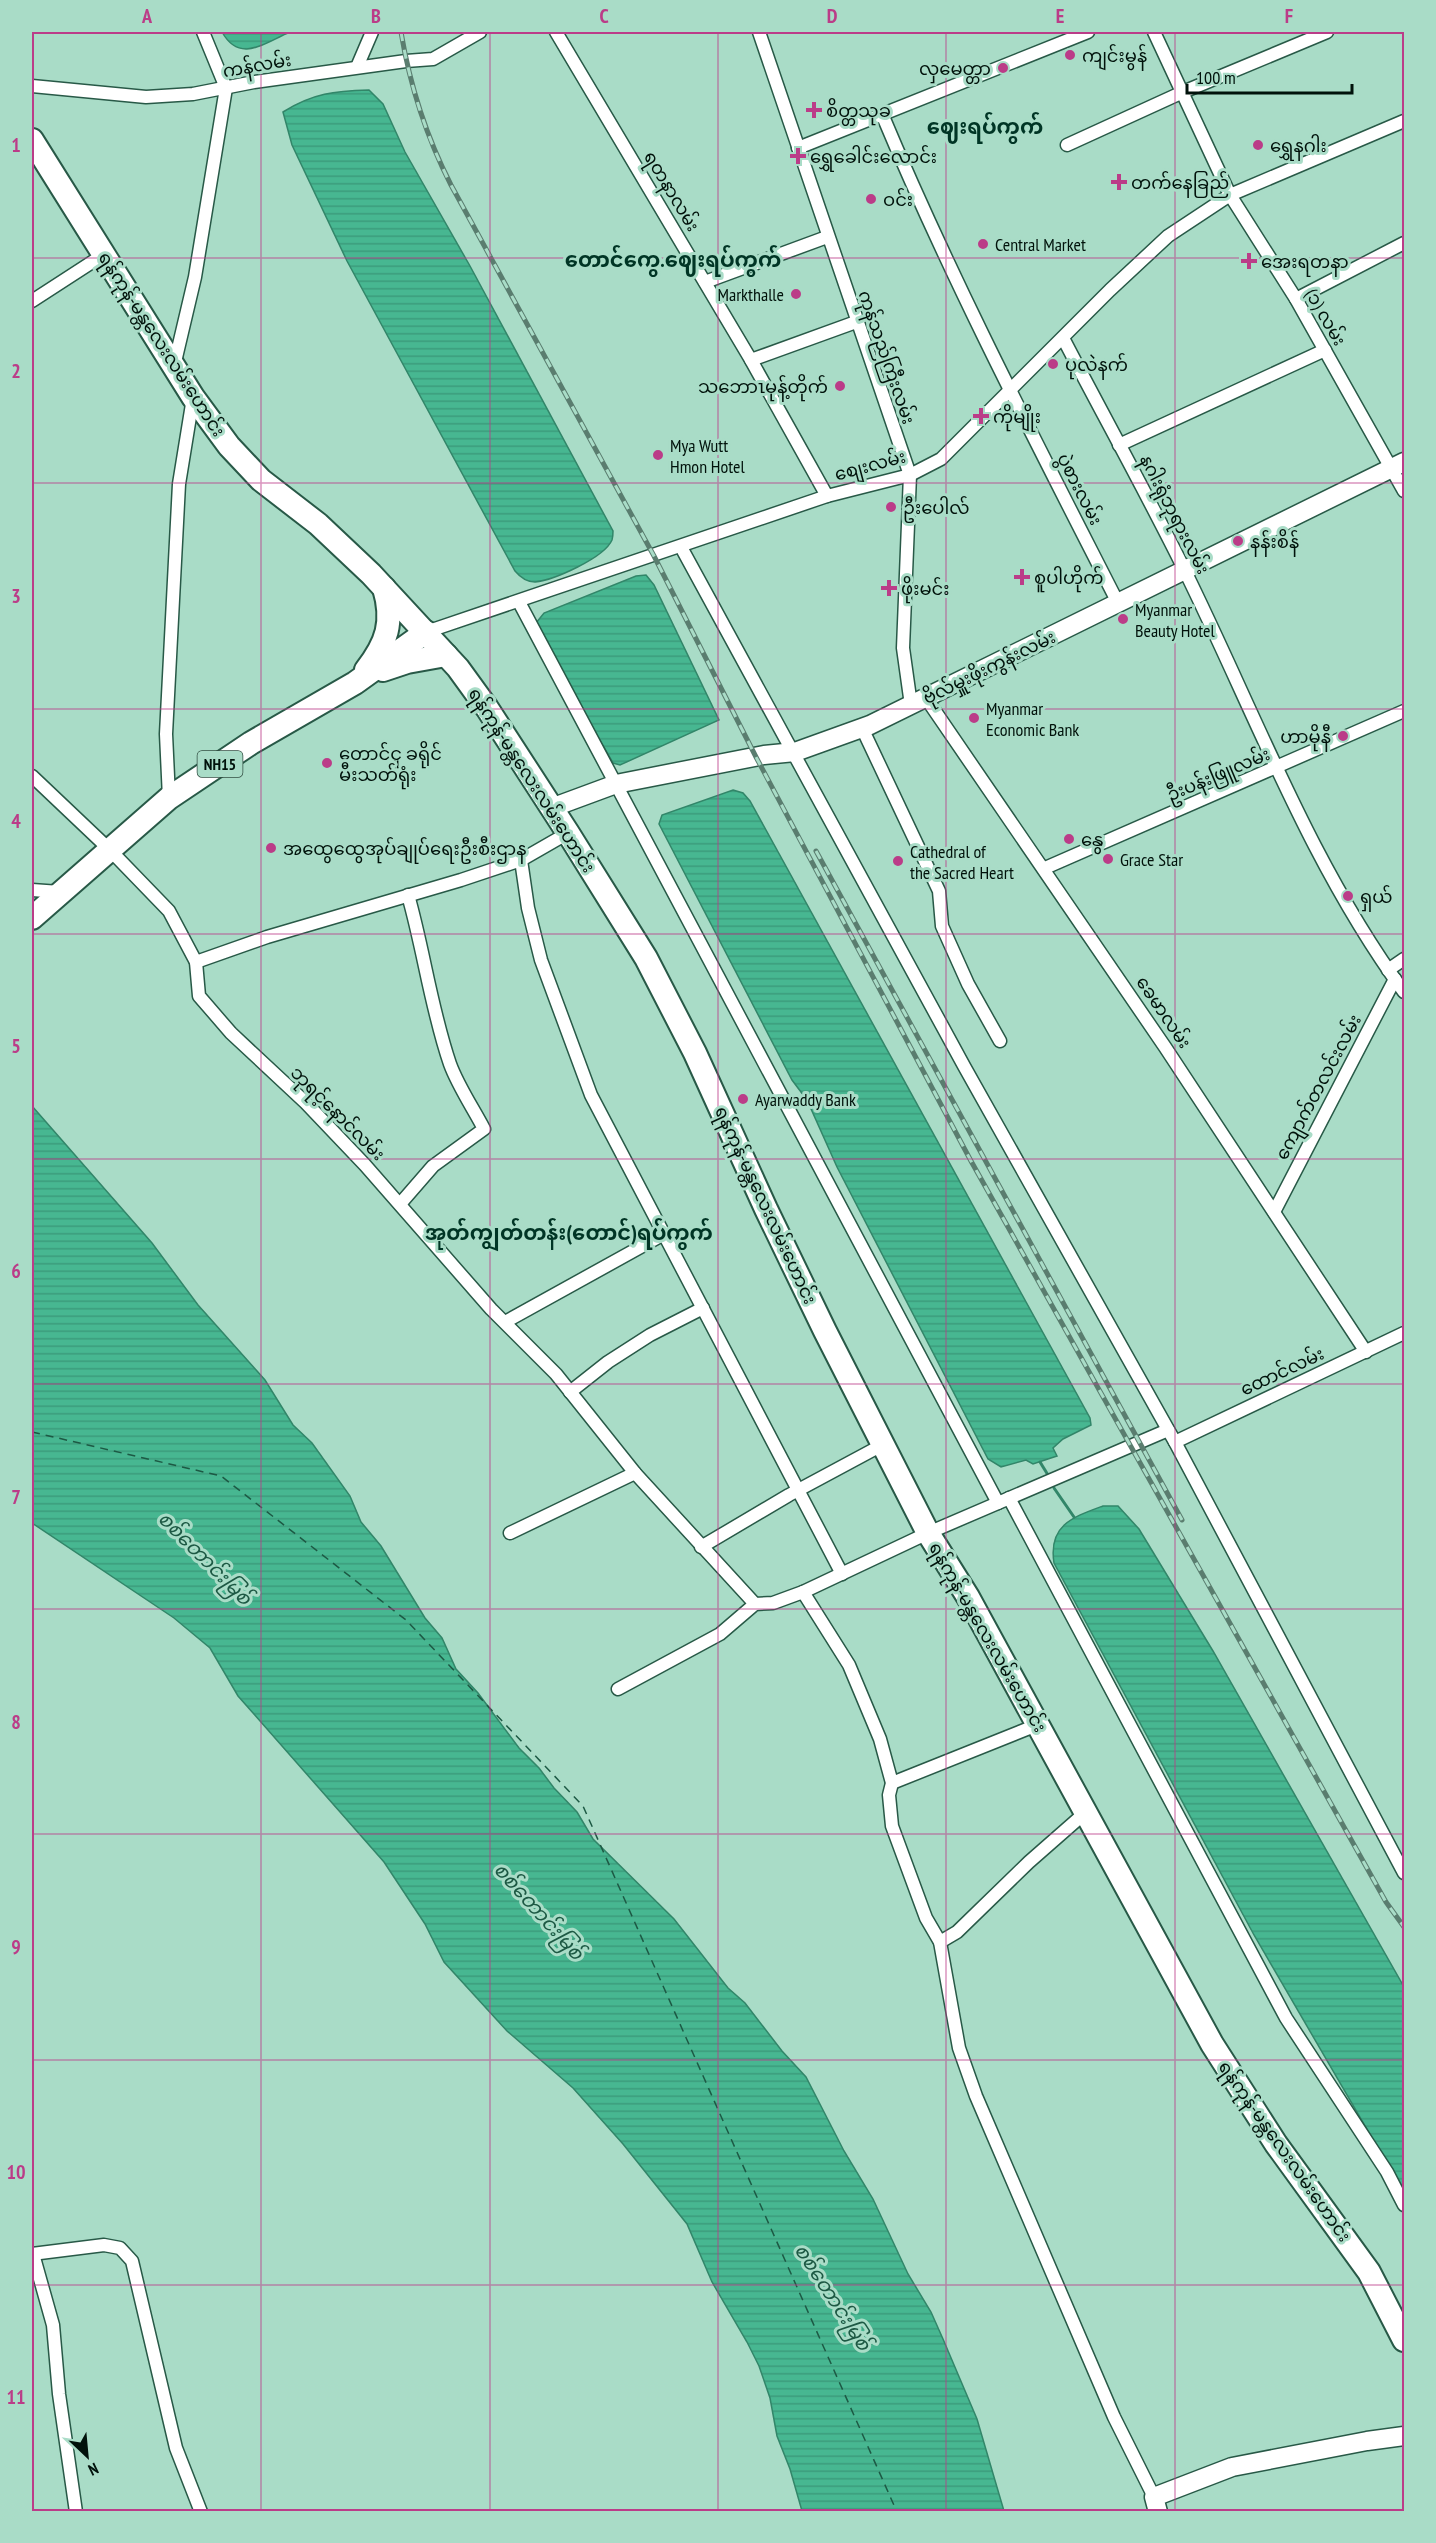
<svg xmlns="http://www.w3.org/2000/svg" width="1436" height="2543" viewBox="0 0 1436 2543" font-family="'PT Sans Narrow','Noto Sans Myanmar',sans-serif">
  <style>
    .water { fill: url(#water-rules); stroke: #328669; stroke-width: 1.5 }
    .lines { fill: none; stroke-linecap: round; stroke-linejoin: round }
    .stream { stroke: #328669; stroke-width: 3 }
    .ferry { stroke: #1d5944; stroke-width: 1.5; stroke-dasharray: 8 6; stroke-linecap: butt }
    .street-casing { stroke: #285947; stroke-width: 15 }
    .secondary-casing { stroke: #285947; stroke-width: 21 }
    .highway-casing { stroke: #285947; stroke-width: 26 }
    .street { stroke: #fff; stroke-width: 12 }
    .secondary { stroke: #fff; stroke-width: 18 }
    .highway { stroke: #fff; stroke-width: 22 }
    .rail-casing { stroke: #5a7d6f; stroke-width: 5 }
    .rail { stroke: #a9dcc7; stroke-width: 3; stroke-dasharray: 9; stroke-linecap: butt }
    .grid { fill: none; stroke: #bb3c88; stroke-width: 1.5; stroke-opacity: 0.55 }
    .poi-dot { fill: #bb3c88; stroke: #a9dcc7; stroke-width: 2 }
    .labels { text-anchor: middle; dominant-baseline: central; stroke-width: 6; stroke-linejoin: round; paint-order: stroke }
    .shield { fill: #a9dcc7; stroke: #334f43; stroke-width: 1.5 }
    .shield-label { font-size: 16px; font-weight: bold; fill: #01120b }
    .poi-label { font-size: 18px; fill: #01120b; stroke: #a9dcc7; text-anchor: start }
    .street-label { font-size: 18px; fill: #01120b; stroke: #a9dcc7 }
    .water-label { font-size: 20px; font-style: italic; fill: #1d5944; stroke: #a9dcc7 }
    .quarter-label { font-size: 21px; font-weight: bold; fill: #003525; stroke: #a9dcc7 }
    .neatline { fill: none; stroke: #bb3c88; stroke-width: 2 }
    .grid-label { font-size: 20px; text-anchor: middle; font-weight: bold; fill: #bb3c88 }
  </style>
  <defs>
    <pattern id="water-rules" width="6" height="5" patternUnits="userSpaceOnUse" patternTransform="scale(1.5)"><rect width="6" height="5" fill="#47b791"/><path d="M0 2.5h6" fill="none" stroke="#3c9c7c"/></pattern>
  </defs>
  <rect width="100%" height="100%" fill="#a9dcc7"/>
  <g class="water">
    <path d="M222,32H290C264,43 240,64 222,32Z"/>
    <path d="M369,90L383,104L405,152L470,266L613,531C613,534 613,537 612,540C604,558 554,580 535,582C527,582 520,577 515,571L347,261L292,145L283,112C313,93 335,91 369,90Z"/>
    <polygon points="646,575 654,585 719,720 620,765 613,763 539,635 536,623 544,613 636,576"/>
    <polygon points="733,790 743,793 750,801 1090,1418 1091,1425 1063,1439 1053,1448 1057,1456 1033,1464 1026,1460 1001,1467 988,1459 837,1167 807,1100 792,1080 659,824 662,815"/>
    <polygon points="32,1106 152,1243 198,1305 265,1380 293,1425 312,1443 350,1496 361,1522 381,1546 425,1618 442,1638 456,1669 478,1693 519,1748 539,1768 554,1788 577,1812 593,1839 674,1919 728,1988 745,2003 782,2051 806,2077 844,2151 873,2199 908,2274 931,2312 943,2339 977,2419 1004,2511 802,2511 790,2469 777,2436 770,2398 759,2366 747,2342 712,2282 687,2224 623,2144 573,2088 507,2031 444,1962 425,1924 384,1862 238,1696 210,1648 174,1618 32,1523"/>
    <path d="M1103,1506H1118L1139,1529L1213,1651L1404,1987V2193L1254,1935L1054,1563C1048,1525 1073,1517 1103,1506Z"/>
  </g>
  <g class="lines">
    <g class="stream">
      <polyline points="1040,1462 1048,1475"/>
      <polyline points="1054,1488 1074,1517"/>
    </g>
    <polyline class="ferry" points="32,1432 221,1476 406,1620 583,1806 897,2512"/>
    <g class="street-casing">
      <g id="street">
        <polyline points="556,32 751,360 827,496"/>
        <polyline points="759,32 910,475 903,648 911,705"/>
        <polyline points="1154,32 1230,195 1296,299 1404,491"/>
        <polyline points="357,67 372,32"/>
        <polyline points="32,86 146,97 193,94 254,82 406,61 433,59 480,32"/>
        <path d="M882,114C952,281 1036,442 1118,603"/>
        <polyline points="1067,145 1183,92 1327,32"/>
        <polyline points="798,148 1088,32"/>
        <polyline points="705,282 827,237"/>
        <polyline points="1296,299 1404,243"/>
        <polyline points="32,301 103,255"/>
        <path d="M1063,338C1103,415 1146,492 1185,571C1255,713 1310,864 1404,992"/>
        <polyline points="751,360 856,322"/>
        <polyline points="174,366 195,277 226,88 203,32"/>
        <polyline points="1119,445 1325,350"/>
        <polyline points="681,547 964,1066 1175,1442 1404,1873"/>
        <polyline points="519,602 998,1503"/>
        <polyline points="426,632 827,496 910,475 941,459 1110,290 1168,236 1230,195 1404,121"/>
        <polyline points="926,698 1165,1047 1366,1352"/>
        <polyline points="862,728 939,891 942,926 968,984 1000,1041"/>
        <polyline points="32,776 110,850 169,911 196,962 199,996 231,1033 306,1103 365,1165 491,1309 556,1374 635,1473 755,1604"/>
        <polyline points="169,798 166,734 179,484 193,398"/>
        <polyline points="521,860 528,908 541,960 591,1095 842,1574"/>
        <polyline points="1045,868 1404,711"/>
        <polyline points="32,890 60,892"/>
        <polyline points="196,962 267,937 461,880 521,860 568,833"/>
        <polyline points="1388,970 1404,959"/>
        <path d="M400,1204L433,1166L484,1129C473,1108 458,1086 450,1064C431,1009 424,951 408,895"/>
        <polyline points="1274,1212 1395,979"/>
        <polyline points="505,1322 664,1234"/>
        <polyline points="570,1392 608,1362 650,1335 703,1308"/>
        <polyline points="1175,1442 1404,1333"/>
        <polyline points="1009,1498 1286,2018 1387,2172 1404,2205"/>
        <polyline points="510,1533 635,1473"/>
        <polyline points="701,1547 789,1495 884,1444"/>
        <polyline points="803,1592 849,1665 880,1739 892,1783 889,1795 892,1826 926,1918 940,1942 959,2048 976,2096 1114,2417 1154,2497"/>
        <polyline points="618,1689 720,1634 755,1604 773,1603 803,1592 928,1533 1168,1430"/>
        <polyline points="892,1783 1037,1725"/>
        <polyline points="940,1942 957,1932 1029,1862 1086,1812"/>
        <polyline points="32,2254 104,2245 120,2248 132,2261 176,2448 201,2512"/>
        <polyline points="33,2254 53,2325 59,2394 76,2512"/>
      </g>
    </g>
    <g class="secondary-casing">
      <g id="secondary">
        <polyline points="551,808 616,784 764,755 795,752 870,725 1404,462"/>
        <polyline points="1158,2512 1154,2497 1232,2467 1367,2441 1404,2436"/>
      </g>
    </g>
    <g class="highway-casing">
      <g id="highway">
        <polyline points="32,140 193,397 229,446 261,480 318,524 371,574 458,668 487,708 568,833 646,958 695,1053 766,1209 825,1331 928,1533 968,1597 1212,2044 1276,2144 1369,2272 1404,2340"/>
        <path d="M366,670C387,643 394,622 384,588"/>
        <polyline points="383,670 407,662 446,655"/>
        <polyline points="32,918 169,798 251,743 355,683 426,632"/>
      </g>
    </g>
    <use href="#street" class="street"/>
    <use href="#secondary" class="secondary"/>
    <use href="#highway" class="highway"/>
    <g class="rail-casing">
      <g id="rail">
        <path d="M401,32C410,86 426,136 451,185L654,556L756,757L971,1161L1386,1902L1404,1927"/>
        <polyline points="816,851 1182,1520"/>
      </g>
    </g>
    <use href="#rail" class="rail"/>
  </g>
  <path class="grid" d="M261,32V2512M490,32V2512M718,32V2512M946,32V2512M1175,32V2512M32,258H1404M32,483H1404M32,709H1404M32,934H1404M32,1159H1404M32,1384H1404M32,1609H1404M32,1834H1404M32,2060H1404M32,2285H1404"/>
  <g class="poi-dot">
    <circle cx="1070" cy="55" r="6"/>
    <circle cx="1003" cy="68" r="6"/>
    <path d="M811 101h6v6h6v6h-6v6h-6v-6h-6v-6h6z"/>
    <circle cx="1258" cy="145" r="6"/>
    <path d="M795 147h6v6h6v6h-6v6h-6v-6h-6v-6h6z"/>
    <path d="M1116 173h6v6h6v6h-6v6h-6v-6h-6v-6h6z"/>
    <circle cx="871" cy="199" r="6"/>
    <circle cx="983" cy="244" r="6"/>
    <path d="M1246 252h6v6h6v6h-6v6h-6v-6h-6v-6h6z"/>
    <circle cx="796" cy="294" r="6"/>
    <circle cx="1053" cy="364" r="6"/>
    <circle cx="840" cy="386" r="6"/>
    <path d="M978 407h6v6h6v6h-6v6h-6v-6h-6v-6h6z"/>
    <circle cx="658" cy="455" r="6"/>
    <circle cx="891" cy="507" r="6"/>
    <circle cx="1238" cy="541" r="6"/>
    <path d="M1019 568h6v6h6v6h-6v6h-6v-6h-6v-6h6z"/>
    <path d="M886 579h6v6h6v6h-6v6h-6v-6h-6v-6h6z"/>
    <circle cx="1123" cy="619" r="6"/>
    <circle cx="974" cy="718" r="6"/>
    <circle cx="1343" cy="736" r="6"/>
    <circle cx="327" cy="763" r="6"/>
    <circle cx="1069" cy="839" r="6"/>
    <circle cx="271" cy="848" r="6"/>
    <circle cx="1108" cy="859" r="6"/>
    <circle cx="898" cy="861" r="6"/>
    <circle cx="1348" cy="896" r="6"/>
    <circle cx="743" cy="1099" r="6"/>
  </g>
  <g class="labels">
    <rect class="shield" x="197.5" y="751" width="45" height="26" rx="4.5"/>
    <g class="shield-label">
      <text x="220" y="764">NH15</text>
    </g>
    <g class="poi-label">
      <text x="1082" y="55">ကျင်းမွန်</text>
      <text x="991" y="68" text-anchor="end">လှမေတ္တာ</text>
      <text x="826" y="110">စိတ္တသုခ</text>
      <text x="1270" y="145">ရွှေနဂါး</text>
      <text x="810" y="156">ရွှေခေါင်းလောင်း</text>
      <text x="1131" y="182">တက်နေခြည်</text>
      <text x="883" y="199">ဝင်း</text>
      <text x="995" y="244">Central Market</text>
      <text x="1261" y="261">အေးရတနာ</text>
      <text x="784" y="294" text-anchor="end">Markthalle</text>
      <text x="1065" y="364">ပုလဲနက်</text>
      <text x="828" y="386" text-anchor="end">သဘောၤမုန့်တိုက်</text>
      <text x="993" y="416">ကိုမျိုး</text>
      <text x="670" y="445">Mya Wutt<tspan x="670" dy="21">Hmon Hotel</tspan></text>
      <text x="903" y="507">ဦးပေါလ်</text>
      <text x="1250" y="541">နန်းစိန်</text>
      <text x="1034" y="577">စူပါဟိုက်</text>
      <text x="901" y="588">ဖိုးမင်း</text>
      <text x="1135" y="609">Myanmar<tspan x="1135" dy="21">Beauty Hotel</tspan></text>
      <text x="986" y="708">Myanmar<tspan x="986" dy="21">Economic Bank</tspan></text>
      <text x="1331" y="736" text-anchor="end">ဟာမိုနီ</text>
      <text x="339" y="753">တောင်ငူ ခရိုင်<tspan x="339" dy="21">မီးသတ်ရုံး</tspan></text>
      <text x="1081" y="839">နွေ</text>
      <text x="283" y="848">အထွေထွေအုပ်ချုပ်ရေးဦးစီးဌာန</text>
      <text x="910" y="851">Cathedral of<tspan x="910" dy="21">the Sacred Heart</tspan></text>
      <text x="1120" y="859">Grace Star</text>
      <text x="1360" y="896">ရှယ်</text>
      <text x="755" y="1099">Ayarwaddy Bank</text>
    </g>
    <g class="street-label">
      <text transform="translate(257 65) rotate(-10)">ကန်လမ်း</text>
      <text transform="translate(672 191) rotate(59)">ရတနာလမ်း</text>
      <text transform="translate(1326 317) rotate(60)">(၁) လမ်း</text>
      <text transform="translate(162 344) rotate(57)">ရန်ကုန်-မန္တလေးလမ်းဟောင်း</text>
      <text transform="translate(887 357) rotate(71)">ကုန်သည်ကြီးလမ်း</text>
      <text transform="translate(870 465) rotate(-15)">စျေးလမ်း</text>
      <text transform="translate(1080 489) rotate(63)">ပွဲစားလမ်း</text>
      <text transform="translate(1175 514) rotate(63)">နဂါးရုံဘုရားလမ်း</text>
      <text transform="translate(989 667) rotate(-26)">ဗိုလ်မှူးဖိုးကွန်းလမ်း</text>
      <text transform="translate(1218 774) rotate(-23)">ဦးပန်းဖြူလမ်း</text>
      <text transform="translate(532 780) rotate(57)">ရန်ကုန်-မန္တလေးလမ်းဟောင်း</text>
      <text transform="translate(1164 1012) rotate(56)">ခေမာလမ်း</text>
      <text transform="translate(1318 1087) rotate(-62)">ကျောက်တလင်းလမ်း</text>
      <text transform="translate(338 1113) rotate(45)">ဘုရင့်နောင်လမ်း</text>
      <text transform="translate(766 1205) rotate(65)">ရန်ကုန်-မန္တလေးလမ်းဟောင်း</text>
      <text transform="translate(1282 1371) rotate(-25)">ထောင်လမ်း</text>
      <text transform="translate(988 1637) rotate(60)">ရန်ကုန်-မန္တလေးလမ်းဟောင်း</text>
      <text transform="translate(1285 2151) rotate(55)">ရန်ကုန်-မန္တလေးလမ်းဟောင်း</text>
    </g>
    <g class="water-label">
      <text transform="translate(205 1558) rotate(45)">စစ်တောင်းမြစ်</text>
      <text transform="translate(539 1911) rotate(48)">စစ်တောင်းမြစ်</text>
      <text transform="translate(833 2297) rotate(57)">စစ်တောင်းမြစ်</text>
    </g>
    <g class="quarter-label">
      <text x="985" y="126">ဈေးရပ်ကွက်</text>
      <text x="673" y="259">တောင်ကွေ.ဈေးရပ်ကွက်</text>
      <text x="569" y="1232">အုတ်ကျွတ်တန်း(တောင်)ရပ်ကွက်</text>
    </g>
  </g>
  <rect width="1436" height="2543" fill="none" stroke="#a9dcc7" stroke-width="66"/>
  <g transform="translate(87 2456) rotate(154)" stroke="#a9dcc7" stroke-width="4.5" paint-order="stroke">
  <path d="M0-4.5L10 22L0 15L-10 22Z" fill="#01120b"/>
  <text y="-9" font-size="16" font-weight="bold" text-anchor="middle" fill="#01120b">N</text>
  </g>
  <path d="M1187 84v9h165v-9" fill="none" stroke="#01120b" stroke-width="3"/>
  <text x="1196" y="84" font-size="18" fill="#01120b" stroke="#a9dcc7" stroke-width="4.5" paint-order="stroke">100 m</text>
  <rect x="33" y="33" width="1370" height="2477" class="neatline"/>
  <g class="grid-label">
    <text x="147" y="23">A</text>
    <text x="376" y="23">B</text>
    <text x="604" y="23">C</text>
    <text x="832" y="23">D</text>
    <text x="1060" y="23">E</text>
    <text x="1289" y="23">F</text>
    <text x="16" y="152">1</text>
    <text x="16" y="378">2</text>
    <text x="16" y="603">3</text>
    <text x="16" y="828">4</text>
    <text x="16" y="1053">5</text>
    <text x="16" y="1278">6</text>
    <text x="16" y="1504">7</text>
    <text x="16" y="1729">8</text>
    <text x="16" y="1954">9</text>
    <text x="16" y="2179">10</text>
    <text x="16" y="2404">11</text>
  </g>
</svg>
